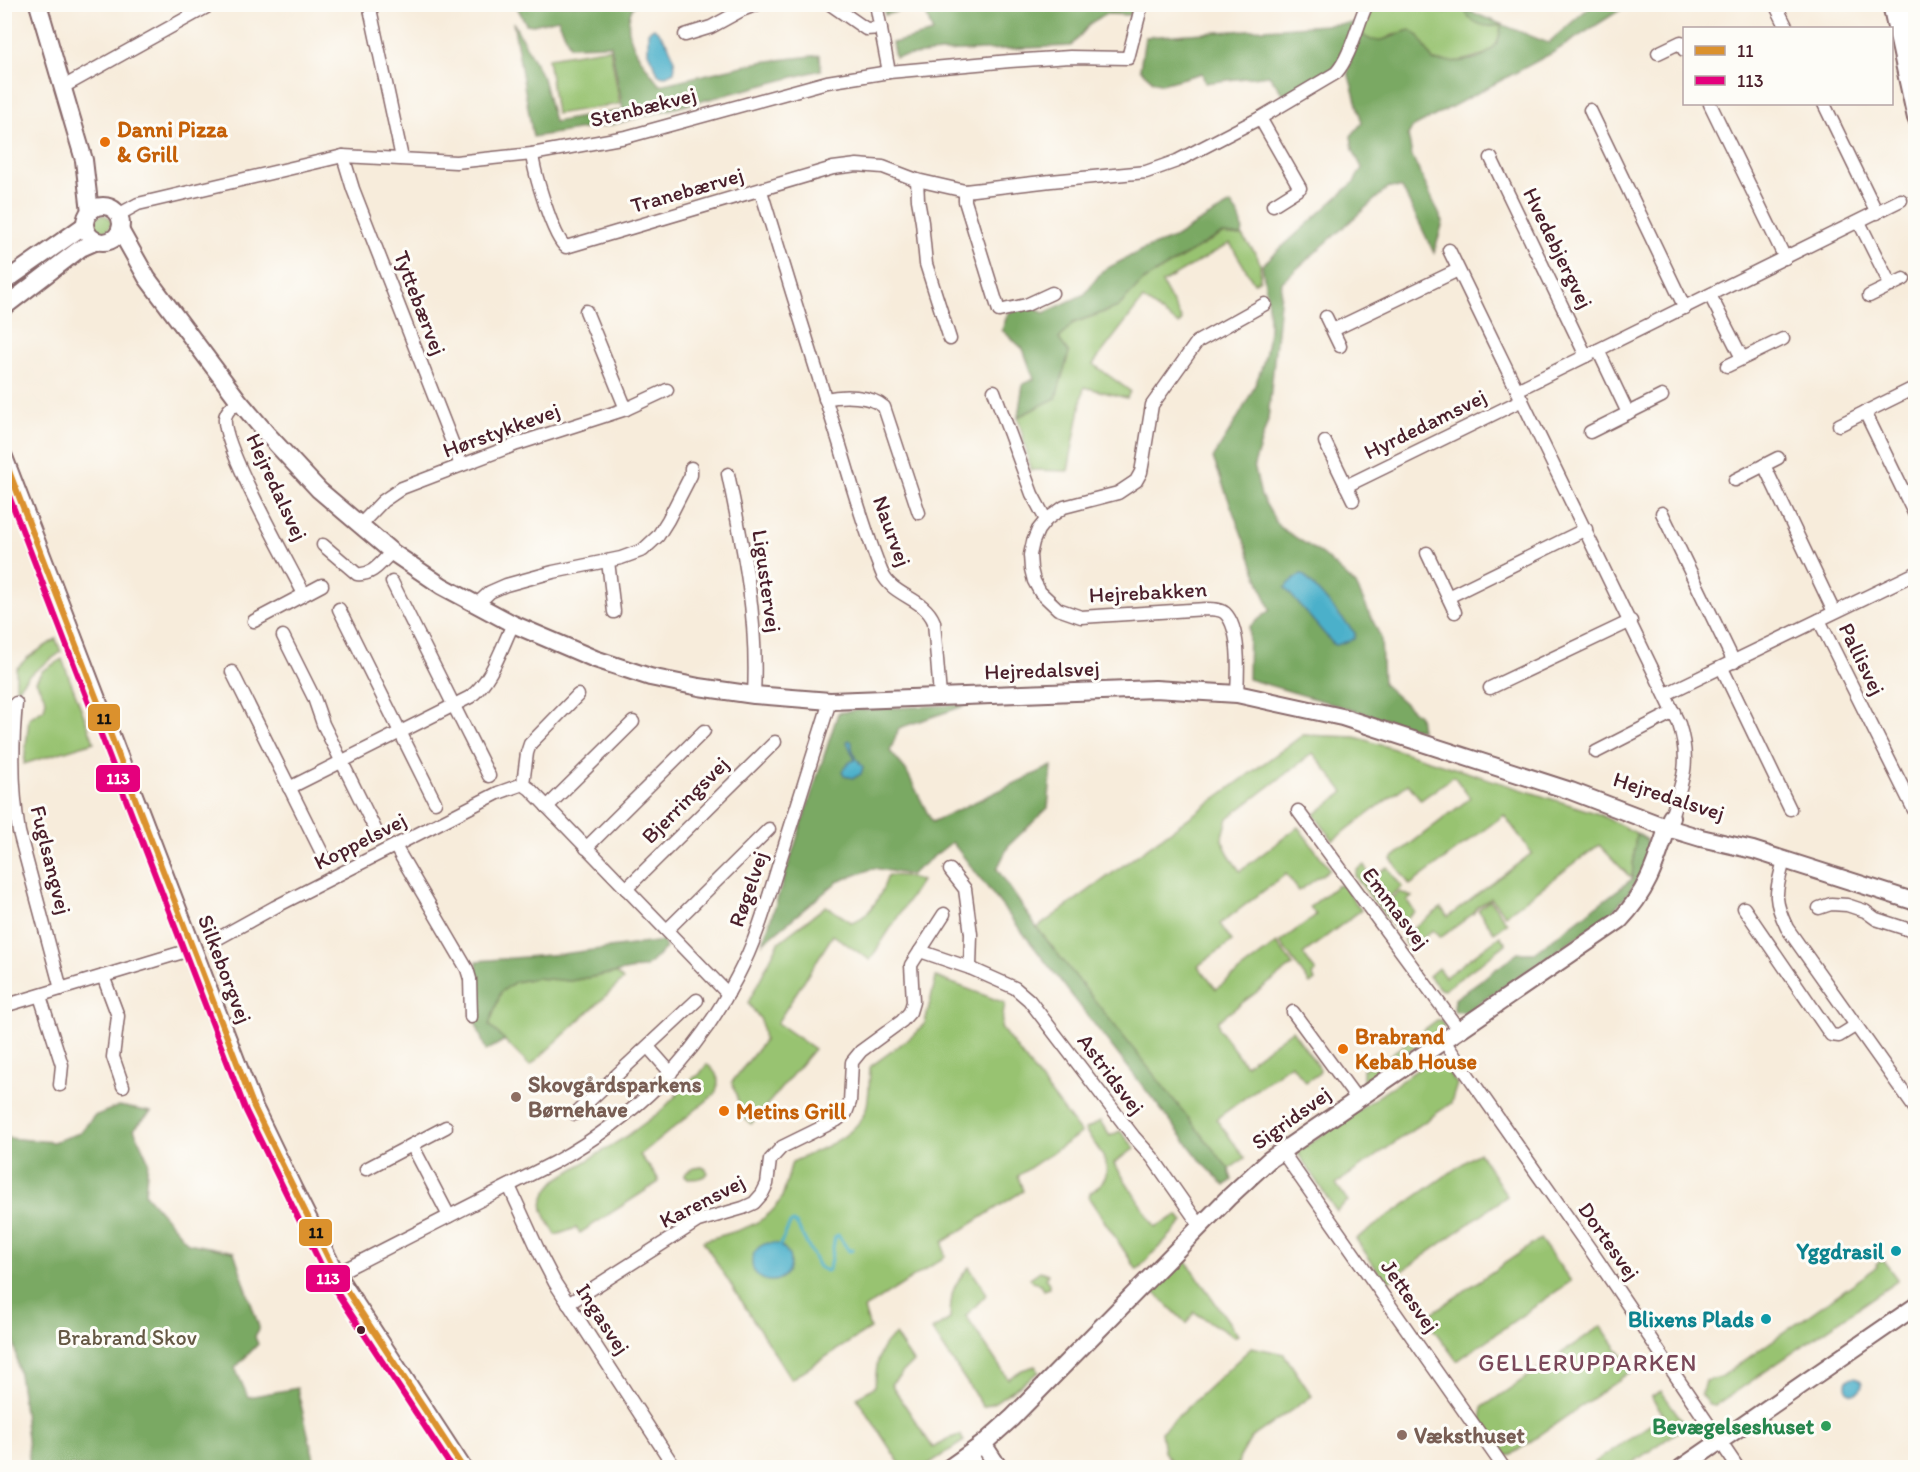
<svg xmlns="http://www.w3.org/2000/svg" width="1920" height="1472" viewBox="0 0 1920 1472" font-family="Itim,sans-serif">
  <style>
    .green { fill: #98c371; stroke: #71714e; stroke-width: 1.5 }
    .forest { fill: #7aa963; stroke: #626447; stroke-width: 1.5 }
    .water { fill: #4bb0ca; stroke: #4a687a; stroke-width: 1.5 }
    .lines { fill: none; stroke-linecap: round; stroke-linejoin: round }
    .stream { stroke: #4bb0ca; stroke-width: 3 }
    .street-casing { stroke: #876769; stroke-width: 15 }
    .secondary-casing { stroke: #876769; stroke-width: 20 }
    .street { stroke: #fff; stroke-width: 12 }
    .secondary { stroke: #fff; stroke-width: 16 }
    .bus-1-casing { stroke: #fdfcf7; stroke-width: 10 }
    .bus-2-casing { stroke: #fdfcf7; stroke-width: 10 }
    .bus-1 { stroke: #db912d; stroke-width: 6 }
    .bus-2 { stroke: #e5007d; stroke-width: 6 }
    .food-dot { fill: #e8710a; stroke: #fdfcf7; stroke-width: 2 }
    .education-dot { fill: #8d6e63; stroke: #fdfcf7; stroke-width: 2 }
    .culture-dot { fill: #0f9aa8; stroke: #fdfcf7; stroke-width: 2 }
    .bus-dot { fill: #4a1f2b; stroke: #fdfcf7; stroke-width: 2 }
    .leisure-dot { fill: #2e9e5b; stroke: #fdfcf7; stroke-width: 2 }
    .labels { text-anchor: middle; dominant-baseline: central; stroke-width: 6; stroke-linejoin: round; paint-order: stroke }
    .street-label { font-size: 22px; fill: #4a1f2b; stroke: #fdfcf7 }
    .food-label { font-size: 22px; font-weight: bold; fill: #c56008; stroke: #fdfcf7; text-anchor: start }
    .education-label { font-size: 22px; font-weight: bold; fill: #785e54; stroke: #fdfcf7; text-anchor: start }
    .culture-label { font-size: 22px; font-weight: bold; fill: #0d838f; stroke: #fdfcf7; text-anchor: end }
    .park-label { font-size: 22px; fill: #655844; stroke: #fdfcf7 }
    .leisure-label { font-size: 22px; font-weight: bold; fill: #27864d; stroke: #fdfcf7; text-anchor: end }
    .neighbourhood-label { font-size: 24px; letter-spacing: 1.5px; fill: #7a4859; stroke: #fdfcf7 }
    .line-badge { stroke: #fdfcf7; stroke-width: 2 }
    .badge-label { font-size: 16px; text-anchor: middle; font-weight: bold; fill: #fff }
    .pale-badge-label { font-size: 16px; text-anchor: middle; font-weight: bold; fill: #111 }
  </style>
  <rect width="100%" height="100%" fill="#fdfcf7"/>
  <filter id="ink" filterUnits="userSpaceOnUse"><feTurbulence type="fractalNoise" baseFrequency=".0167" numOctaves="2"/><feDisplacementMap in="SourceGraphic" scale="12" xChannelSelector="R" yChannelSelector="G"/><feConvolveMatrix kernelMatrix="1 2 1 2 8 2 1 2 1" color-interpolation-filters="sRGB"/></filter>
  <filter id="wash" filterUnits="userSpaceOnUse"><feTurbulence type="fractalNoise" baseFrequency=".008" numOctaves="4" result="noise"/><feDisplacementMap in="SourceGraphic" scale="24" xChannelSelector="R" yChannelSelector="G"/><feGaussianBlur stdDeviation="1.35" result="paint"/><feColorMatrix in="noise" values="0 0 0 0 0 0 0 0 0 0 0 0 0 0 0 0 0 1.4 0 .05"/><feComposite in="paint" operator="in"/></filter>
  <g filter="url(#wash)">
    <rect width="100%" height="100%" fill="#f7ecdb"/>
    <g class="green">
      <path d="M1372,4L1454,5L1501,25L1498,43L1489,53L1458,62L1433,61L1419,36C1413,35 1404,32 1399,33C1385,36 1378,51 1362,34Z"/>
      <polygon points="610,48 620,104 556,114 548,58"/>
      <circle cx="103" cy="223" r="8"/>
      <path d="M1222,234L1242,236C1254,252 1263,257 1260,279L1254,283L1230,243L1162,283L1182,320L1179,325L1143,299L1093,364L1130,391L1127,398L1084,387L1068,471L1031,470L1018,417L1056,398L1059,339L1071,324L1118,307L1144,280Z"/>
      <polygon points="56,639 61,652 28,676 16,690 16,669 27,658"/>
      <polygon points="62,659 94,742 24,764 29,718 44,709 46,700 36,681 42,671"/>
      <polygon points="1303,735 1356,737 1596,813 1636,833 1632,879 1599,845 1505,915 1491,898 1477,907 1474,913 1440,938 1433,930 1408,948 1404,941 1406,934 1441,908 1448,917 1532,853 1504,815 1410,885 1391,859 1470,798 1454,776 1421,800 1408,784 1333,840 1314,815 1344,792 1313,753 1228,818 1222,840 1230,857 1240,871 1298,827 1330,869 1299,891 1286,874 1220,924 1232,941 1198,966 1216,989 1277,943 1293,965 1218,1021 1219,1029 1245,1065 1292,1030 1320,1069 1319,1073 1306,1082 1291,1064 1216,1119 1245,1158 1229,1169 1148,1070 1037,928"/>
      <polygon points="1364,865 1371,878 1387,867 1402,887 1386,899 1388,900 1400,892 1412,897 1407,901 1415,912 1394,927 1355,876 1357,870"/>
      <path d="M888,875L904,876L921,881L870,960L833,935L777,1023L814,1049L751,1124L743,1117L732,1082L764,1041L761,1020L748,1003L779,942L826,906L851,922C871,918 882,893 888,875Z"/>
      <polygon points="1343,885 1361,910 1303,954 1316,972 1312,975 1315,980 1310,984 1280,942 1316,915 1310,907 1336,886"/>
      <polygon points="1490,900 1507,923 1494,932 1478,910"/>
      <polygon points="1500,936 1506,944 1444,990 1440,989 1429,976 1438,968 1445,977"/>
      <polygon points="616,973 623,980 530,1066 489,1025 501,992 515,982 536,978 570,981"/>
      <path d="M936,977L1005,1003L1001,1028L1081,1133L1018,1176L1023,1191L943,1242L945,1257L864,1309L870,1329L791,1379L703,1241C731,1232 766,1227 781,1199C786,1188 788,1174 792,1162C817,1150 857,1138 866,1109C870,1096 869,1080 870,1067L915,1034L925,1023Z"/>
      <polygon points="1437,1020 1441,1020 1444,1024 1442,1029 1363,1082 1363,1069 1383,1060"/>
      <polygon points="1436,1057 1457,1084 1451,1103 1336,1184 1348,1201 1336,1211 1297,1152"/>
      <path d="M707,1064C718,1074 721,1079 715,1094L640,1155L657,1177L659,1182L580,1233L576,1228L556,1235C542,1210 534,1204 556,1180L627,1136L661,1111L693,1078L699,1075Z"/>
      <path d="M1100,1121L1110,1136L1120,1131L1135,1148L1114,1163L1155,1227L1178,1215L1183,1222L1137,1270L1089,1198L1090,1193C1122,1172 1101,1154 1085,1130Z"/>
      <polygon points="1479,1152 1507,1196 1386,1283 1356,1239"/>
      <path d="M702,1167L706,1169L708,1173C702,1179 692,1181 684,1176C688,1169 693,1168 702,1167Z"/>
      <polygon points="1540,1239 1571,1281 1457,1361 1425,1318"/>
      <polygon points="1184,1258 1238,1335 1234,1337 1194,1312 1187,1324 1153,1291"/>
      <polygon points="1883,1260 1897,1279 1897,1281 1715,1406 1709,1405 1701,1395 1705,1381 1721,1377 1877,1267 1876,1264"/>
      <path d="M969,1267L987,1294L966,1316L1008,1379L1022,1370L1035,1366L1039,1372L995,1402L983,1407L932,1330L950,1319C951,1293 951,1287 969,1267Z"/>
      <polygon points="1040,1271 1048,1274 1048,1276 1046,1278 1049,1284 1049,1288 1043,1290 1040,1284 1032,1282 1030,1278"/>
      <polygon points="1601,1326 1625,1360 1630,1372 1514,1453 1507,1456 1481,1420 1483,1407"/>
      <path d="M895,1335L913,1362L891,1384L933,1448L947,1439L960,1435L964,1441L924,1467H902L857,1398L875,1386C877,1365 876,1348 895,1335Z"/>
      <polygon points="1252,1347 1284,1354 1312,1396 1251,1438 1240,1457 1237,1467 1176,1467 1164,1452 1161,1432"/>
      <polygon points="1661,1391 1686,1426 1626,1467 1588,1467 1664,1415 1651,1397"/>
    </g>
    <g class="forest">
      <polygon points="884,4 921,4 921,5 885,15"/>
      <path d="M518,5H634C617,33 643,63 660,85L760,62L820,55L821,70L610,125L533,137L513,22L543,78L554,122L623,110L611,45L570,46L558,19L533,25L526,24L517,7Z"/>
      <polygon points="923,5 923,4 1133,5 1131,15 1106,14 1092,22 1071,46 941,52 895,57 892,43 933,33"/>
      <path d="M1419,5H1454L1459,7C1445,16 1434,10 1419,5Z"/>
      <path d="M1592,5H1628L1554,52L1412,128L1408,135L1412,156L1443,222L1434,253L1402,188L1389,187L1282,282L1268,420L1254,465L1261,496L1279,527L1322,554L1356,585L1381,638L1383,684L1419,716L1421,730L1248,679L1249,627L1270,610L1213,458C1237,419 1267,377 1269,329C1270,308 1265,286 1262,265L1354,182L1362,168L1353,150L1351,136L1362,123L1348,72L1351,55L1362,34C1377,49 1393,34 1410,30L1419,36L1433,61C1462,63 1500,63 1501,25C1486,29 1470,24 1464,9L1548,43Z"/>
      <polygon points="1354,23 1341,61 1333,69 1285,97 1269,75 1205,83 1202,73 1162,84 1153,81 1140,69 1145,37"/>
      <path d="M1231,204C1238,214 1245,224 1242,236L1222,234L1209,241L1144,280L1118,307L1073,323L1059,339L1069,353L1056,398L1018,417L1023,384L1034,379L1023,349L1002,330L1008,313L1028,306L1044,313L1085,294L1102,271L1142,250L1174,238L1199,222Z"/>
      <polygon points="970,704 899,728 890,751 906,770 932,822 1052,766 1048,808 1009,845 997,869 1037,928 1229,1169 1232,1180 1225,1186 1202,1162 952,842 910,875 874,868 837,882 763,943 838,713 856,710"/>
      <polygon points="1636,833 1646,839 1649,849 1639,877 1624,899 1605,918 1466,1012 1455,1012 1454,1009 1455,999 1518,953 1534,953 1632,879"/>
      <polygon points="663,941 666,948 646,967 570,981 536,978 515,982 501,992 489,1025 505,1040 486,1051 475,1021 477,961 562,954"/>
      <polygon points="119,1106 151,1112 134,1129 148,1160 145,1194 188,1243 234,1252 259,1327 255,1337 258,1344 235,1368 248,1397 297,1388 316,1467 30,1467 22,1394 5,1283 5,1140 8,1138 53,1142 80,1133 94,1116"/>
    </g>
    <g class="water">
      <path d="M654,28C665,37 678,57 674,72L666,76L659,75L648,52V32Z"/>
      <polygon points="1301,574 1303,574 1355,633 1354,639 1337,645 1334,645 1285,588 1287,585"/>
      <path d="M849,740L852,742C851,752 857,760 863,767L861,774L854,778L844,776L842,771L850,762L855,760L847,742Z"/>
      <circle cx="771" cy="1262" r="19"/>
      <circle cx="1854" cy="1385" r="8"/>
    </g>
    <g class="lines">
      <polyline class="stream" points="780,1245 790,1224 793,1222 797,1225 819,1267 826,1271 829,1269 835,1237 838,1235 849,1251 853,1250"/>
    </g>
  </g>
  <g filter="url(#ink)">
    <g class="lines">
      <g class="street-casing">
        <g id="street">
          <polyline points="369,4 402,158"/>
          <polyline points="830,4 866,29 881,28"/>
          <polyline points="876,4 889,72"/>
          <polyline points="1775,4 1787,28"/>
          <polyline points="685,35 711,27 742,10 758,4"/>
          <polyline points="1658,53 1681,42 1684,50"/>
          <polyline points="63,87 212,4"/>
          <polyline points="1710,104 1785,258"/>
          <polyline points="1824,104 1877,213"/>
          <polyline points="1590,110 1685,308"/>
          <polyline points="1260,118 1300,188 1273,205"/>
          <path d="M532,154C534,172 553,238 566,247L833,168L857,165L883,167L917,180L965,191L1051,181L1146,172L1177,161L1260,118L1336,73C1351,56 1357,25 1367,4"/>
          <polyline points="343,156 353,189 461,465"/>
          <polyline points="1491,158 1586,356"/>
          <polyline points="917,180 918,200 922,222 926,264 950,339"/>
          <path d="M761,191C786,274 812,356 838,439C852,484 864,530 882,573C893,597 924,597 934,622L940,696"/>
          <polyline points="965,191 965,201 999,311 1026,305 1052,293"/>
          <polyline points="118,215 138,204 343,156 456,162 532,154 626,137 827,82 889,72 1010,61 1070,57 1128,58 1142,4"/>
          <polyline points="1859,222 1891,286"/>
          <path d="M1449,250L1679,724C1691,762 1683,780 1671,817"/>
          <polyline points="1710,295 1742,358"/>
          <polyline points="1869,296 1904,279"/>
          <polyline points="586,311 626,409"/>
          <polyline points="1326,317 1340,346"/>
          <polyline points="1333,330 1458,270"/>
          <polyline points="1598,350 1628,413"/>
          <polyline points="1727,366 1783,339"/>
          <polyline points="1517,390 1901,200"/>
          <polyline points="994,391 1032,494 1046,520"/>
          <path d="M825,399C843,395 871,395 884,407L919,513"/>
          <path d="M239,401C234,405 226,410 225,418C221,444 289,564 304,594"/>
          <polyline points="1865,412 1916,517"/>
          <polyline points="1839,425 1916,387"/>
          <polyline points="1590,432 1662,396"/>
          <polyline points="1325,442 1353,500"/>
          <polyline points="1764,465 1834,612"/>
          <path d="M728,474C744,551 758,616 754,695"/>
          <polyline points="1735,480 1778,458"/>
          <polyline points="1346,486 1522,400"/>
          <polyline points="1662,513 1734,662"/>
          <polyline points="359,526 383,501 402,488 517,444 626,409 667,390"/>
          <path d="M323,545L357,574C373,576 381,562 392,552"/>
          <polyline points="1427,553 1455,612"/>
          <polyline points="608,561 614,612"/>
          <polyline points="392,582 489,776"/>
          <polyline points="1448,597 1586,529"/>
          <polyline points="476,605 490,592 506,585 553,572 621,558 643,550 658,536 668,520 691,475 691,468"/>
          <polyline points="339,609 435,802"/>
          <polyline points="1819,620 1916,814"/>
          <polyline points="254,621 322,585"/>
          <polyline points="283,636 314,698 323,724 376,831"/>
          <polyline points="1722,668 1790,809"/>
          <polyline points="232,672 322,853"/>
          <polyline points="1490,688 1631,621"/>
          <path d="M1237,694C1238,674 1241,629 1225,613C1220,609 1212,609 1206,609L1081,617L1058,609L1040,592L1034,581L1031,569L1030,555L1033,542L1038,530L1046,520L1064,507L1118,493L1136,481L1141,472L1143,461L1152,405L1197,342L1265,304"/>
          <polyline points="1666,694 1916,573"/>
          <polyline points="578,695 530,744 527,753 523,784 530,789 728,994"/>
          <path d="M16,703C12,745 12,790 19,832L61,989"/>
          <polyline points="1596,752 1674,712"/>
          <path d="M289,788L470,697C492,680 501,649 513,624"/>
          <polyline points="547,807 633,722"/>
          <polyline points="1298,811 1459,1030"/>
          <polyline points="395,846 467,969 470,979 471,1017"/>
          <polyline points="586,848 704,731"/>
          <path d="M1784,860C1776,892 1772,897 1787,928L1916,1110"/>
          <polyline points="950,870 965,889 971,934 970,968"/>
          <polyline points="626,889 775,742"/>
          <polyline points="1744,908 1831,1035 1839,1036 1855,1026"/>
          <polyline points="1819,908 1831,904 1847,905 1865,911 1876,919 1916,932"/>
          <polyline points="667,930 769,829"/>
          <polyline points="217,939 275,907 498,793 523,784"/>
          <polyline points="920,951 970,968 1015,988 1029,1000 1134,1137 1152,1157 1201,1227"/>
          <polyline points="103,976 118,1016 113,1057 123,1086"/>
          <polyline points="40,996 62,1065 60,1085"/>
          <polyline points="4,1006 193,949"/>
          <polyline points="1293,1012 1357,1099"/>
          <polyline points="1444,1041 1592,1252 1738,1468"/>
          <polyline points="648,1047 671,1073"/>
          <polyline points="575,1114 697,1000"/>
          <polyline points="412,1145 449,1216"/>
          <polyline points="1281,1150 1504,1468"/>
          <polyline points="366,1169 446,1127"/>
          <polyline points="509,1186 541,1256 555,1283 675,1468"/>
          <path d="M336,1274L555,1162C635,1117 695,1059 737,977C755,943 766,906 777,870C795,814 812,757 830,701"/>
          <polyline points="568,1304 698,1221 743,1208 754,1203 762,1194 767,1184 770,1160 782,1147 837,1120 846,1113 850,1102 852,1062 861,1051 902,1021 910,1012 913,1002 911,965 944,914"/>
        </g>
      </g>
      <g class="secondary-casing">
        <g id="secondary">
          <polyline points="38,4 84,160 90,212"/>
          <polyline points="1891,4 1916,118"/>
          <polyline points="1905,4 1916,57"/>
          <circle cx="103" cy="224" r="18"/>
          <polyline points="120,230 147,278 239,401 267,434 319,490 392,552 442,586 513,624 595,659 650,677 699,687 754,695 830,701 1155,689 1237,694 1342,717 1571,791 1668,828 1701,838 1753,850 1916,902"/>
          <polyline points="4,282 85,225"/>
          <polyline points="4,307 81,248 97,241"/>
          <polyline points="4,457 254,1107 293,1188 336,1274 463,1468"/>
          <polyline points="983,1444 999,1468"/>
          <polyline points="968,1455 977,1468"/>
          <path d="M949,1468L983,1444L1012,1418L1228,1198L1269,1160L1620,920C1651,887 1657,858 1671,817"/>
          <polyline points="1681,1468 1916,1306"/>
        </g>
      </g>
      <use href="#street" class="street"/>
      <use href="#secondary" class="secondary"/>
      <g class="bus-1-casing">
        <polyline id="bus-1" points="4,458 254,1107 336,1274 463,1468"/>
      </g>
      <g class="bus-2-casing">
        <polyline id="bus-2" points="4,483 246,1111 328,1279 452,1468"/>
      </g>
      <use href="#bus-1" class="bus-1"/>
      <use href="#bus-2" class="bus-2"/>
    </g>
  </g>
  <g class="food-dot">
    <circle cx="105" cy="142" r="6"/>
    <circle cx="1343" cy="1049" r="6"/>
    <circle cx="724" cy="1111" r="6"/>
  </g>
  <g class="education-dot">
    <circle cx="516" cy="1097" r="6"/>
    <circle cx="1402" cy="1435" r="6"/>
  </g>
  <g class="culture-dot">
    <circle cx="1896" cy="1251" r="6"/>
    <circle cx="1766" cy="1319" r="6"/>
  </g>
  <circle class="bus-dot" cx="361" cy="1330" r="5"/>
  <circle class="leisure-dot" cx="1826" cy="1426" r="6"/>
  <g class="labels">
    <g class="street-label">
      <text transform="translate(643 107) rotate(-14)">Stenbækvej</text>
      <text transform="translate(687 190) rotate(-16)">Tranebærvej</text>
      <text transform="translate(1558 248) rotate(64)">Hvedebjergvej</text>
      <text transform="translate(420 303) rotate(69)">Tyttebærvej</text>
      <text transform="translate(1425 424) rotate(-26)">Hyrdedamsvej</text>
      <text transform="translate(501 430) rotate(-20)">Hørstykkevej</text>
      <text transform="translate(277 487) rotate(65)">Hejredalsvej</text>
      <text transform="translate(892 531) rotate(70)">Naurvej</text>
      <text transform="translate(767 581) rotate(82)">Ligustervej</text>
      <text transform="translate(1148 592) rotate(-3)">Hejrebakken</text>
      <text transform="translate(1862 659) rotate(64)">Pallisvej</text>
      <text transform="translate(1042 670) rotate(-2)">Hejredalsvej</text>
      <text transform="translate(1669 796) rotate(18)">Hejredalsvej</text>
      <text transform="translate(685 800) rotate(-45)">Bjerringsvej</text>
      <text transform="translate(360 841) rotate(-27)">Koppelsvej</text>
      <text transform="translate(51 860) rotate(76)">Fuglsangvej</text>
      <text transform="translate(748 889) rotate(-71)">Røgelvej</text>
      <text transform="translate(1396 908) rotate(53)">Emmasvej</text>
      <text transform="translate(225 969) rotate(69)">Silkeborgvej</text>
      <text transform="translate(1111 1074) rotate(53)">Astridsvej</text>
      <text transform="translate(1291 1118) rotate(-36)">Sigridsvej</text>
      <text transform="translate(702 1201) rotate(-27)">Karensvej</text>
      <text transform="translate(1609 1241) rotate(55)">Dortesvej</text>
      <text transform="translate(1410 1296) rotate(55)">Jettesvej</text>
      <text transform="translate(603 1319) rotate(57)">Ingasvej</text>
    </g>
    <g class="food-label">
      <text x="117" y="129">Danni Pizza<tspan x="117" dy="25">&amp; Grill</tspan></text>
      <text x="1355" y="1036">Brabrand<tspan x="1355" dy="25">Kebab House</tspan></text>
      <text x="736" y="1111">Metins Grill</text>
    </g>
    <g class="education-label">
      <text x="528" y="1084">Skovgårdsparkens<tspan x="528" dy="25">Børnehave</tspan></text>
      <text x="1414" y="1435">Væksthuset</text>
    </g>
    <g class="culture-label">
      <text x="1884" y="1251">Yggdrasil</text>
      <text x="1754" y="1319">Blixens Plads</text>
    </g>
    <g class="park-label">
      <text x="127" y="1337">Brabrand Skov</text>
    </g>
    <g class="leisure-label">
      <text x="1814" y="1426">Bevægelseshuset</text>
    </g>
    <g class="neighbourhood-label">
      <text x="1588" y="1362">GELLERUPPARKEN</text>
    </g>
  </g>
  <g class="line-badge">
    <rect x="87" y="703" width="34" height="29" rx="6" fill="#db912d"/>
    <rect x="95" y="764" width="46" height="29" rx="6" fill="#e5007d"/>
    <rect x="298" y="1218" width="35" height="29" rx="6" fill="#db912d"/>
    <rect x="305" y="1264" width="46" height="29" rx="6" fill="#e5007d"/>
  </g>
  <g class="badge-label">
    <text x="118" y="784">113</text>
    <text x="328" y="1284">113</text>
  </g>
  <g class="pale-badge-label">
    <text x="104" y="724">11</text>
    <text x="316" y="1238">11</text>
  </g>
  <rect width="1920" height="1472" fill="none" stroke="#fdfcf7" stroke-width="24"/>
  <rect x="1683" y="27" width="210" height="78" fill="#fdfcf7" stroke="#b5a4a5" stroke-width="1.5"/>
  <rect x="1695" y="46" width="30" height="9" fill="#db912d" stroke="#b5a4a5" stroke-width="1.5"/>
  <text x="1737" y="57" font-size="18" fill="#4a1f2b">11</text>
  <rect x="1695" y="76" width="30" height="9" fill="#e5007d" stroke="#b5a4a5" stroke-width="1.5"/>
  <text x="1737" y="87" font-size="18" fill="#4a1f2b">113</text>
</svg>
